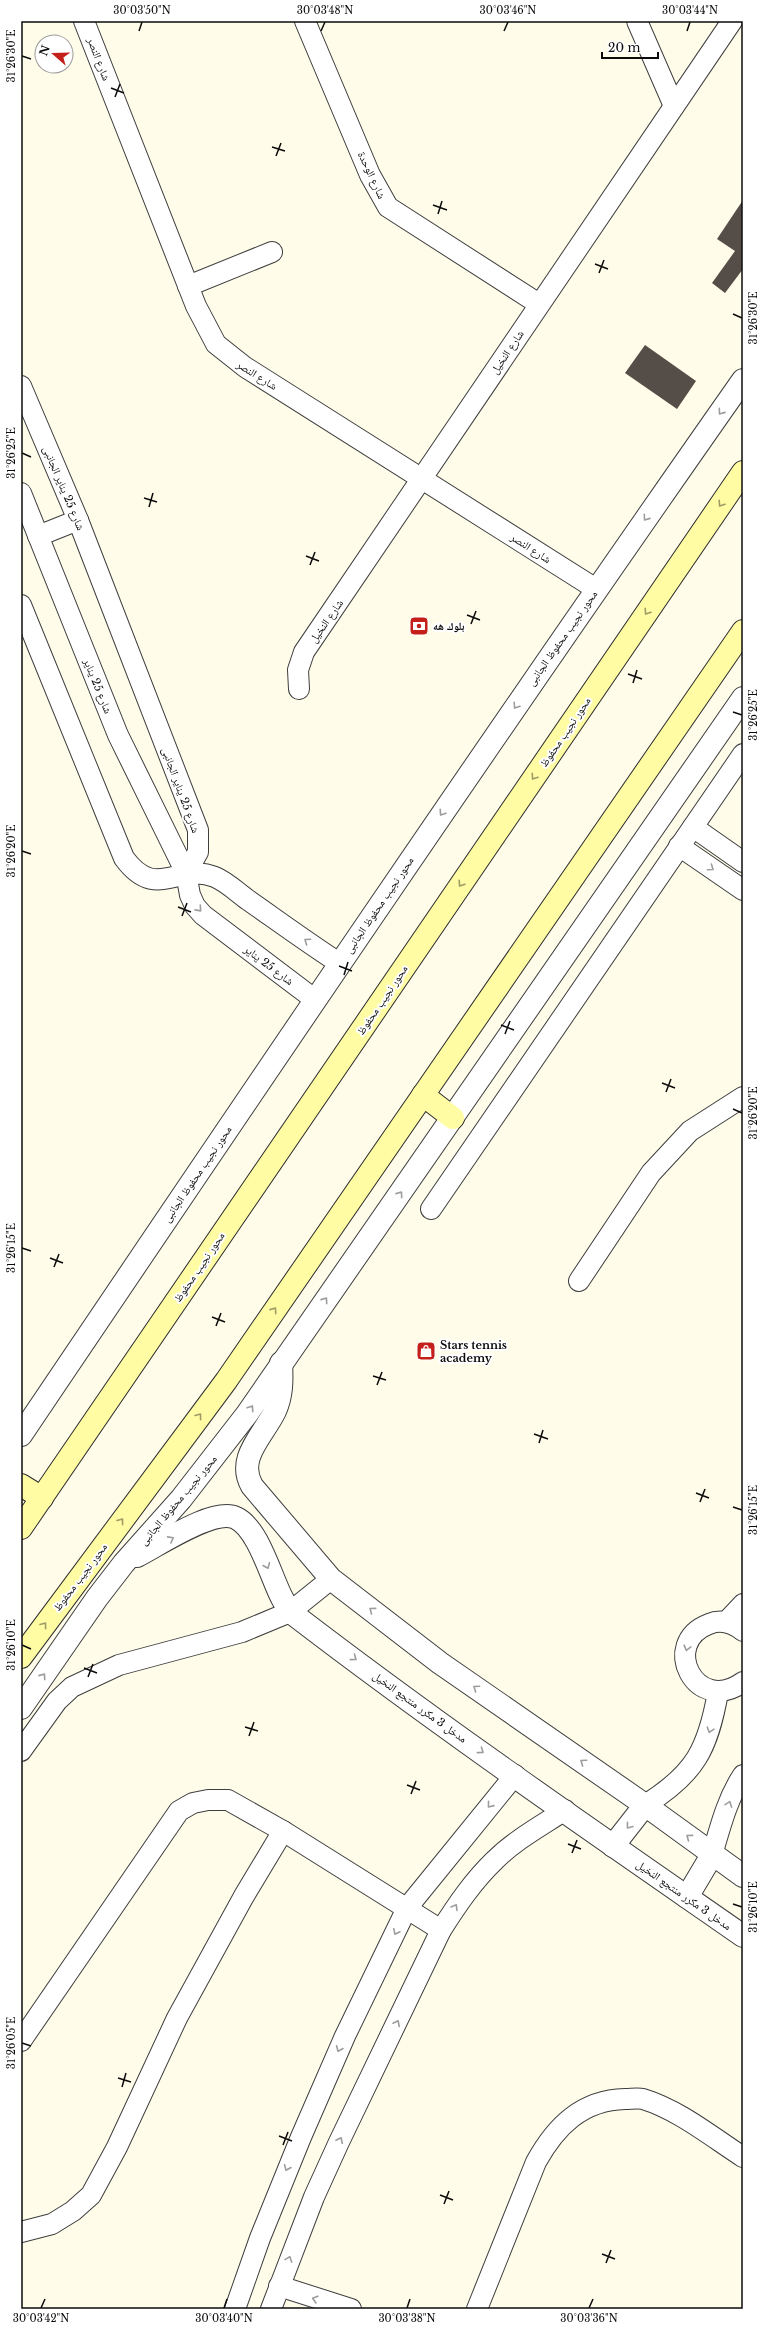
<svg xmlns="http://www.w3.org/2000/svg" width="764" height="2330" viewBox="0 0 764 2330" font-family="'Libre Baskerville','Noto Naskh Arabic',serif">
  <style>
    .building { fill: #554d47 }
    .lines { fill: none; stroke-linecap: round; stroke-linejoin: round }
    .minor-casing { stroke: #3e3e3e; stroke-width: 22 }
    .tertiary-casing { stroke: #3e3e3e; stroke-width: 24 }
    .secondary-casing { stroke: #2d2d2d; stroke-width: 24 }
    .minor { stroke: #fff; stroke-width: 20 }
    .tertiary { stroke: #fff; stroke-width: 22 }
    .secondary { stroke: #fffca4; stroke-width: 22 }
    .oneway { stroke: #9d9d9d }
    .oneway2 { stroke: #9d9c67 }
    .ticks { fill: none; stroke: #0b0b0b; stroke-width: 1.5 }
    .labels { text-anchor: middle; dominant-baseline: central; stroke-width: 4; stroke-linejoin: round; paint-order: stroke }
    .street-label { font-size: 11px; fill: #0b0b0b; stroke: #fff }
    .poi-label { font-size: 11px; font-weight: bold; fill: #0b0b0b; stroke: #fff; text-anchor: start }
    .neatline { fill: none; stroke: #0b0b0b; stroke-width: 1.5 }
    .ticks-label { font-size: 10px; text-anchor: middle; fill: #0b0b0b }
  </style>
  <rect width="100%" height="100%" fill="#fffce9"/>
  <g class="building">
    <polygon points="743,200 743,269 725,293 712,283 735,251 717,239"/>
    <polygon points="645,345 696,381 677,409 625,373"/>
  </g>
  <g class="lines">
    <g class="minor-casing">
      <g id="minor">
        <polyline points="84,21 196,306 216,344 245,367 596,589"/>
        <polyline points="305,21 370,175 388,207 539,304"/>
        <polyline points="637,21 674,106"/>
        <polyline points="188,286 272,252"/>
        <polyline points="21,386 78,520 198,830 198,852 186,873"/>
        <polyline points="21,493 118,735 186,873 190,895 195,906 203,915 314,999"/>
        <polyline points="38,536 78,520"/>
        <path d="M21,605L124,858C156,902 178,862 215,877C227,882 238,893 248,900C278,921 308,943 339,963"/>
        <polyline points="299,689 298,670 304,652 732,21"/>
        <polyline points="693,827 743,862"/>
        <polyline points="679,846 743,890"/>
        <polyline points="431,1209 743,754"/>
        <polyline points="579,1281 651,1173 690,1131 743,1097"/>
        <polyline points="726,1622 743,1604"/>
        <path d="M743,1631C733,1623 721,1619 709,1624C659,1643 696,1716 743,1682"/>
        <polyline points="21,1751 57,1701 72,1687 119,1665 242,1632 290,1612 331,1579"/>
        <path d="M645,1805C695,1774 708,1749 718,1692"/>
        <path d="M712,1855C720,1828 727,1799 743,1775"/>
        <polyline points="21,2041 179,1811 193,1803 208,1800 228,1800 283,1831 441,1930"/>
        <polyline points="21,2232 52,2224 73,2211 91,2195 117,2147 177,2018 244,1896 283,1831"/>
        <polyline points="279,2286 351,2309"/>
        <polyline points="235,2309 260,2238 301,2137 345,2036 407,1908 515,1775"/>
        <path d="M271,2309L314,2197L339,2142L441,1930C457,1905 473,1881 495,1860C515,1840 541,1826 565,1810"/>
        <path d="M477,2309L536,2162C556,2126 582,2100 625,2099C631,2099 638,2098 643,2099C679,2110 712,2137 743,2157"/>
      </g>
    </g>
    <g class="tertiary-casing">
      <g id="tertiary">
        <path d="M281,1363C282,1380 282,1396 275,1411C263,1436 236,1458 252,1486L331,1579L440,1663L645,1805L743,1876"/>
        <path d="M21,1435C259,1082 498,729 743,380"/>
        <path d="M137,1556C159,1545 214,1507 236,1518C258,1528 271,1577 282,1598C285,1603 288,1610 293,1614C439,1726 592,1831 743,1936"/>
        <polyline points="21,1708 97,1598 124,1563 181,1499 247,1414 743,698"/>
        <polyline points="613,1846 645,1805"/>
        <polyline points="687,1897 712,1855"/>
      </g>
    </g>
    <g class="secondary-casing">
      <g id="secondary">
        <polyline points="423,1095 453,1118"/>
        <polyline points="21,1485 42,1498"/>
        <polyline points="21,1528 743,472"/>
        <polyline points="21,1657 226,1381 743,631"/>
      </g>
    </g>
    <use href="#minor" class="minor"/>
    <use href="#tertiary" class="tertiary"/>
    <use href="#secondary" class="secondary"/>
  </g>
  <defs><path id="oneway-chevron" d="M-2-3.5L2.5 0L-2 3.5" fill="none" stroke-width="1.6" stroke-linecap="round" stroke-linejoin="round"/></defs>
  <g class="oneway">
    <use href="#oneway-chevron" transform="translate(721 412) rotate(125)"/>
    <use href="#oneway-chevron" transform="translate(646 518) rotate(125)"/>
    <use href="#oneway-chevron" transform="translate(516 706) rotate(124)"/>
    <use href="#oneway-chevron" transform="translate(442 813) rotate(124)"/>
    <use href="#oneway-chevron" transform="translate(711 868) rotate(35)"/>
    <use href="#oneway-chevron" transform="translate(199 909) rotate(48)"/>
    <use href="#oneway-chevron" transform="translate(307 941) rotate(-145)"/>
    <use href="#oneway-chevron" transform="translate(400 1194) rotate(-55)"/>
    <use href="#oneway-chevron" transform="translate(325 1300) rotate(-55)"/>
    <use href="#oneway-chevron" transform="translate(251 1408) rotate(-56)"/>
    <use href="#oneway-chevron" transform="translate(171 1539) rotate(-28)"/>
    <use href="#oneway-chevron" transform="translate(267 1566) rotate(67)"/>
    <use href="#oneway-chevron" transform="translate(372 1610) rotate(-143)"/>
    <use href="#oneway-chevron" transform="translate(687 1648) rotate(105)"/>
    <use href="#oneway-chevron" transform="translate(354 1658) rotate(36)"/>
    <use href="#oneway-chevron" transform="translate(43 1676) rotate(-55)"/>
    <use href="#oneway-chevron" transform="translate(476 1688) rotate(-145)"/>
    <use href="#oneway-chevron" transform="translate(710 1730) rotate(108)"/>
    <use href="#oneway-chevron" transform="translate(481 1751) rotate(36)"/>
    <use href="#oneway-chevron" transform="translate(583 1762) rotate(-145)"/>
    <use href="#oneway-chevron" transform="translate(729 1804) rotate(-69)"/>
    <use href="#oneway-chevron" transform="translate(490 1805) rotate(129)"/>
    <use href="#oneway-chevron" transform="translate(629 1826) rotate(128)"/>
    <use href="#oneway-chevron" transform="translate(689 1837) rotate(-143)"/>
    <use href="#oneway-chevron" transform="translate(455 1907) rotate(-59)"/>
    <use href="#oneway-chevron" transform="translate(396 1932) rotate(116)"/>
    <use href="#oneway-chevron" transform="translate(397 2023) rotate(-63)"/>
    <use href="#oneway-chevron" transform="translate(339 2049) rotate(113)"/>
    <use href="#oneway-chevron" transform="translate(340 2140) rotate(-65)"/>
    <use href="#oneway-chevron" transform="translate(287 2168) rotate(113)"/>
    <use href="#oneway-chevron" transform="translate(289 2259) rotate(-70)"/>
    <use href="#oneway-chevron" transform="translate(315 2299) rotate(-164)"/>
  </g>
  <g class="oneway2">
    <use href="#oneway-chevron" transform="translate(721 504) rotate(124)"/>
    <use href="#oneway-chevron" transform="translate(647 612) rotate(124)"/>
    <use href="#oneway-chevron" transform="translate(534 777) rotate(124)"/>
    <use href="#oneway-chevron" transform="translate(461 884) rotate(124)"/>
    <use href="#oneway-chevron" transform="translate(274 1310) rotate(-55)"/>
    <use href="#oneway-chevron" transform="translate(199 1416) rotate(-53)"/>
    <use href="#oneway-chevron" transform="translate(121 1521) rotate(-53)"/>
    <use href="#oneway-chevron" transform="translate(44 1625) rotate(-53)"/>
  </g>
  <path class="ticks" d="M139,31L142,22M321,31L325,22M504,31L508,22M687,31L690,22M22,56L31,59M111,88L124,93M115,97L120,84M272,147L285,151M276,156L281,143M433,205L447,210M438,214L442,201M595,264L608,269M599,273L604,260M733,314L742,318M22,453L31,457M144,498L157,502M149,507L153,493M306,556L319,561M310,565L315,552M467,615L480,620M471,624L476,611M628,674L642,679M633,683L637,670M733,712L742,715M22,851L31,854M178,907L191,912M182,916L187,903M339,966L352,971M344,975L348,962M501,1025L514,1030M505,1034L510,1021M662,1083L675,1088M666,1092L671,1079M733,1109L742,1113M22,1248L31,1251M50,1258L63,1263M54,1267L59,1254M212,1317L225,1322M216,1326L221,1313M373,1376L386,1380M377,1385L382,1372M534,1434L548,1439M539,1443L543,1430M696,1493L709,1498M700,1502L705,1489M733,1507L742,1510M22,1645L31,1649M84,1668L97,1673M88,1677L93,1664M245,1727L258,1731M249,1736L254,1722M407,1785L420,1790M411,1794L416,1781M568,1844L581,1849M572,1853L577,1840M733,1904L742,1907M22,2043L31,2046M118,2078L131,2082M122,2087L126,2073M279,2136L292,2141M283,2145L288,2132M440,2195L453,2200M444,2204L449,2191M602,2254L615,2259M606,2263L611,2250M41,2308L45,2299M224,2308L227,2299M407,2308L410,2299M589,2308L593,2299"/>
  <defs>
    <g id="bank-square" transform="scale(1)"><rect x="-9" y="-9" width="18" height="18" rx="4" fill="#c41f1a" stroke="#fff"/><path d="M-6-4H6V4H-6ZM0-2.3a2.3 2.3 0 1 0 0 4.6a2.3 2.3 0 1 0 0-4.6Z" fill="#fff"/></g>
    <g id="shop-square" transform="scale(1)"><rect x="-9" y="-9" width="18" height="18" rx="4" fill="#c41f1a" stroke="#fff"/><path d="M-5-2.5h2.3a2.7 3.5 0 0 1 5.4 0H5L5.5 6h-11ZM-1.5-2.5h3a1.5 2.3 0 0 0-3 0Z" fill="#fff"/></g>
  </defs>
  <g fill-rule="evenodd">
    <use href="#bank-square" x="419" y="626"/>
    <use href="#shop-square" x="426" y="1351"/>
  </g>
  <g class="labels">
    <g class="street-label">
      <text transform="translate(99 59) rotate(69)">شارع النصر</text>
      <text transform="translate(372 175) rotate(65)">شارع الوحدة</text>
      <text transform="translate(507 352) rotate(-56)">شارع النخيل</text>
      <text transform="translate(257 375) rotate(32)">شارع النصر</text>
      <text transform="translate(64 488) rotate(67)">شارع 25 يناير الجانبى</text>
      <text transform="translate(531 548) rotate(33)">شارع النصر</text>
      <text transform="translate(326 621) rotate(-55)">شارع النخيل</text>
      <text transform="translate(562 638) rotate(-55)">محور نجيب محفوظ الجانبى</text>
      <text transform="translate(98 686) rotate(68)">شارع 25 يناير</text>
      <text transform="translate(565 732) rotate(-56)">محور نجيب محفوظ</text>
      <text transform="translate(181 790) rotate(70)">شارع 25 يناير الجانبى</text>
      <text transform="translate(379 905) rotate(-56)">محور نجيب محفوظ الجانبى</text>
      <text transform="translate(269 965) rotate(37)">شارع 25 يناير</text>
      <text transform="translate(382 1000) rotate(-56)">محور نجيب محفوظ</text>
      <text transform="translate(197 1174) rotate(-56)">محور نجيب محفوظ الجانبى</text>
      <text transform="translate(199 1267) rotate(-56)">محور نجيب محفوظ</text>
      <text transform="translate(178 1500) rotate(-50)">محور نجيب محفوظ الجانبى</text>
      <text transform="translate(80 1577) rotate(-53)">محور نجيب محفوظ</text>
      <text transform="translate(420 1707) rotate(36)">مدخل 3 مكرر منتجع النخيل</text>
      <text transform="translate(684 1895) rotate(35)">مدخل 3 مكرر منتجع النخيل</text>
    </g>
    <g class="poi-label">
      <text x="433" y="626">بلوك هه</text>
      <text x="440" y="1345">Stars tennis<tspan x="440" dy="13">academy</tspan></text>
    </g>
  </g>
  <rect width="764" height="2330" fill="none" stroke="#ffffff" stroke-width="44"/>
  <g transform="translate(54 54) rotate(290)"><circle r="19" fill="#ffffff" stroke="#9d9d9d"/>
  <path d="M0-3L7 15L0 10L-7 15Z" fill="#c41f1a"/>
  <text y="-6" font-size="11" font-weight="bold" text-anchor="middle" fill="#0b0b0b">N</text>
  </g>
  <path d="M602 52v6h56v-6" fill="none" stroke="#0b0b0b" stroke-width="2"/>
  <text x="608" y="52" font-size="12" fill="#0b0b0b" stroke="#ffffff" stroke-width="3" paint-order="stroke">20 m</text>
  <rect x="22" y="22" width="720" height="2286" class="neatline"/>
  <g class="ticks-label">
    <text x="142" y="14">30°03'50"N</text>
    <text x="325" y="14">30°03'48"N</text>
    <text x="508" y="14">30°03'46"N</text>
    <text x="690" y="14">30°03'44"N</text>
    <text transform="translate(11 56) rotate(-90)" y="4">31°26'30"E</text>
    <text transform="translate(753 318) rotate(-90)" y="4">31°26'30"E</text>
    <text transform="translate(11 453) rotate(-90)" y="4">31°26'25"E</text>
    <text transform="translate(753 715) rotate(-90)" y="4">31°26'25"E</text>
    <text transform="translate(11 851) rotate(-90)" y="4">31°26'20"E</text>
    <text transform="translate(753 1113) rotate(-90)" y="4">31°26'20"E</text>
    <text transform="translate(11 1248) rotate(-90)" y="4">31°26'15"E</text>
    <text transform="translate(753 1510) rotate(-90)" y="4">31°26'15"E</text>
    <text transform="translate(11 1645) rotate(-90)" y="4">31°26'10"E</text>
    <text transform="translate(753 1907) rotate(-90)" y="4">31°26'10"E</text>
    <text transform="translate(11 2043) rotate(-90)" y="4">31°26'05"E</text>
    <text x="41" y="2322">30°03'42"N</text>
    <text x="224" y="2322">30°03'40"N</text>
    <text x="407" y="2322">30°03'38"N</text>
    <text x="589" y="2322">30°03'36"N</text>
  </g>
</svg>
